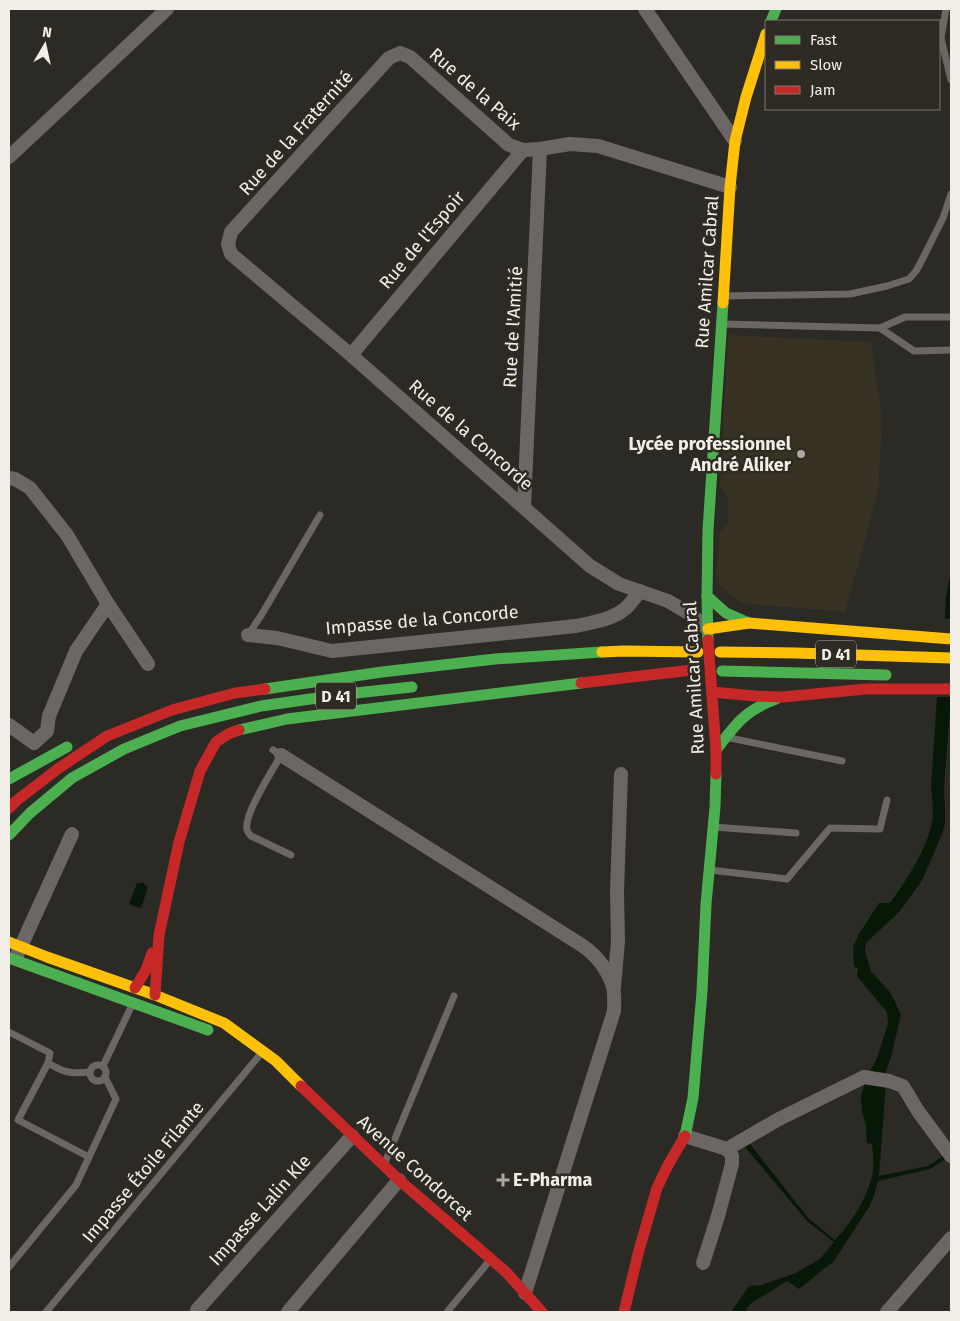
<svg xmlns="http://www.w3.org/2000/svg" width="960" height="1321" viewBox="0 0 960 1321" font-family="'Fira Sans',sans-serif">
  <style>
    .built { fill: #373223 }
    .water { fill: #071906 }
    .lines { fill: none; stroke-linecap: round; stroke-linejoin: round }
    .lane { stroke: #6c6764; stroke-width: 7 }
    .street { stroke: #6c6764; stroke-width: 14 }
    .fast { stroke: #4caf50; stroke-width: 11 }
    .slow { stroke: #ffc107; stroke-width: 11 }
    .jam { stroke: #c62828; stroke-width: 11 }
    .jam-bridge { stroke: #c62828; stroke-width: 11 }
    .poi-dot { fill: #aca9a4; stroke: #2f2b22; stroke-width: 2 }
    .labels { text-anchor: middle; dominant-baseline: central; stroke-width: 5; stroke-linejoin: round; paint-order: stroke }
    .shield { fill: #2f2b22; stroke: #b7b4ad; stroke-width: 1 }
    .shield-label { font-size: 16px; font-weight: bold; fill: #f1eee8 }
    .street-label { font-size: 18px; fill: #f1eee8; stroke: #2f2b22 }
    .poi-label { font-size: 18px; font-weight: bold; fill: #f1eee8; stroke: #2f2b22; text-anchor: end }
  </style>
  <rect width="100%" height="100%" fill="#2c2a25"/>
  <polygon class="built" points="728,335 871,342 882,421 878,493 845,612 740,603 716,582 720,531 728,524 728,497 720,487"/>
  <g class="water">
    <polygon points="951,570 951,618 945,619 946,598"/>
    <path d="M937,697H951L944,788L945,810V823L943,831L932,858L921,882L900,911L866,943L865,951L871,971L889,991L895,1002L901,1015L891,1057L885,1074L886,1083L879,1176L928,1166L943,1156L951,1155L930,1169L878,1181L874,1196L869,1207L834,1261L799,1289L787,1281L750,1304L745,1312H731L749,1286L761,1285L793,1274H794L820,1259L834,1242L807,1221L745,1147L750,1144L809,1219L835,1240C852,1222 868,1197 873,1172C874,1163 873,1153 872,1144L867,1143L866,1126L862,1112L861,1097L865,1081L877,1058L888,1024L887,1012L857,976L858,968L854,967L853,947L859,934L879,903H890C906,881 927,849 932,822C934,811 932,798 931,787Z"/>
    <polygon points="142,882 148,887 141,908 129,904 137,883 139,884"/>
  </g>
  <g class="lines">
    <g class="lane">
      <polyline points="946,9 941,38 951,80"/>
      <polyline points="724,296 850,294 887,286 909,279 916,271 923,258 943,218 951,194"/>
      <polyline points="722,324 880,328 905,317 951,317"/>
      <polyline points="880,328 914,351 951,350"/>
      <polyline points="248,635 262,614 320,515"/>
      <polyline points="730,738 842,761"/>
      <path d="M273,750L281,755C273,770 243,815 247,830C247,831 250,835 251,836L291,855"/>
      <polyline points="713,827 796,833"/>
      <polyline points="710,870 787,879 830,828 880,829 887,800"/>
      <polyline points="9,1032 50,1053 48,1063 18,1120 89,1157"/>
      <path d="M48,1063C65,1073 70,1074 90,1072"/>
      <circle cx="98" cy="1073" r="8"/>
      <polyline points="103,1066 133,1003"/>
      <polyline points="384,1165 454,996"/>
      <polyline points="9,1267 76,1185 116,1099 105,1077"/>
      <polyline points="46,1312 263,1051"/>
      <polyline points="447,1312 491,1259"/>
    </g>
    <g class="street">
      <polyline points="645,9 735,141"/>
      <polyline points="9,157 167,9"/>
      <polyline points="351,355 523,150"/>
      <polyline points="9,478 15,479 30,488 67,535 108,604 148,664"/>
      <polyline points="524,507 540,149"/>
      <polyline points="708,629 690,614 668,601 619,584 590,566 351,355 231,254 228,244 231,232 389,58 400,53 410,57 509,145 523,150 540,149 570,144 598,146 730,187"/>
      <path d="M248,635L277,638L332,651L576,626C593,622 613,620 627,607C632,602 636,596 640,591"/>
      <polyline points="9,725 34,743 47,731 49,716 76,651 108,604"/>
      <path d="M281,755L583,946C597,956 608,970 613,987C615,994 614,1004 614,1011L525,1293"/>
      <polyline points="17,955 72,834"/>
      <polyline points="614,987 618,941 617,892 621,774"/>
      <polyline points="685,1136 727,1149 779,1119 864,1077 889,1081 903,1086 918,1111 951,1156"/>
      <polyline points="703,1263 718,1216 732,1164 732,1156 727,1149"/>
      <polyline points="197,1310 352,1136"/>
      <polyline points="288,1312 399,1180"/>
      <polyline points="887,1312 951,1238"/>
    </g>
    <g class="fast">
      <polyline points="771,21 776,9"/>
      <polyline points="707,596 726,613 749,623"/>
      <polyline points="708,640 707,596 708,530 723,303"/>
      <polyline points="722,671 886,675"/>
      <polyline points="265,689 382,672 495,659 602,652"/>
      <polyline points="239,730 287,719 581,683"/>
      <path d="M716,750C735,725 745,710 776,699"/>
      <polyline points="9,779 67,747"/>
      <polyline points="9,835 30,813 72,778 124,749 180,726 261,706 346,694 412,687"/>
      <polyline points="9,958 208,1030"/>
      <polyline points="685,1136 693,1098 702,992 706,904 715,807 716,774"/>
    </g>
    <g class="slow">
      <polyline points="723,303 730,187 735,141 746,97 766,34"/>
      <polyline points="708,629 749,623 951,639"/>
      <polyline points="602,652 624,651 698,652"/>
      <polyline points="720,652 796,653 951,658"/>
      <polyline points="9,942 47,957 155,995 224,1023 276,1061 301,1086"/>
    </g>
    <g class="jam">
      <polyline points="711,682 716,750 716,774"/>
      <polyline points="581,683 692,670"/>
      <polyline points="712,692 755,696 783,697 866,689 951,689"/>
      <polyline points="9,808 16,801 59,768 107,736 172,710 235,693 265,689"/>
      <polyline points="135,988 146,970 152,953"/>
      <polyline points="155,995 159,935 179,842 200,771 216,742 228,734 239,730"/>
      <polyline points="301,1086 399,1180 506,1272 542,1312"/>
      <polyline points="624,1312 639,1250 657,1188 667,1167 685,1136"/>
    </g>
    <polyline class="jam-bridge" points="708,640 711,682"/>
  </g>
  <g class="poi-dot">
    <circle cx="801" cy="454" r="5"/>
    <path d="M500.5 1172.5h5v5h5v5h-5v5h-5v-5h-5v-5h5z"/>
  </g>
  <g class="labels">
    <g class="shield">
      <rect x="816" y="640.5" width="40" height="27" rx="4"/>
      <rect x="316" y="682.5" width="40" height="27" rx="4"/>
    </g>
    <g class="shield-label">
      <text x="836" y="654">D 41</text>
      <text x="336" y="696">D 41</text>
    </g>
    <g class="street-label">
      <text transform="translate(475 89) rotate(41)">Rue de la Paix</text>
      <text transform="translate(296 133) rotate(-48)">Rue de la Fraternité</text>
      <text transform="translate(422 240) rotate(-50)">Rue de l'Espoir</text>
      <text transform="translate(707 272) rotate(-86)">Rue Amilcar Cabral</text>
      <text transform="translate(513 327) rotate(-87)">Rue de l'Amitié</text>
      <text transform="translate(471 435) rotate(41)">Rue de la Concorde</text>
      <text transform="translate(422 620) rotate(-5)">Impasse de la Concorde</text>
      <text transform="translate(694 678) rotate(-93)">Rue Amilcar Cabral</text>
      <text transform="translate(415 1168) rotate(42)">Avenue Condorcet</text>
      <text transform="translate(143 1172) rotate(-50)">Impasse Étoile Filante</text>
      <text transform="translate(260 1210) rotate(-48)">Impasse Lalin Kle</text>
    </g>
    <g class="poi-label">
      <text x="791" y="444">Lycée professionnel<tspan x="791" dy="21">André Aliker</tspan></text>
      <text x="513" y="1180" text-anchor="start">E-Pharma</text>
    </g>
  </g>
  <rect width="960" height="1321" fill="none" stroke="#f1eee8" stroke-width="20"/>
  <rect x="765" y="20" width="175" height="90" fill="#2f2b22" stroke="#7d7971"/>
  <rect x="775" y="36" width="25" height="8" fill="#4caf50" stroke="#7d7971"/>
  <text x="810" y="45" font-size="15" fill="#f1eee8">Fast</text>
  <rect x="775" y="61" width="25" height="8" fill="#ffc107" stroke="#7d7971"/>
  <text x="810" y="70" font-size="15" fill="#f1eee8">Slow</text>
  <rect x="775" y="86" width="25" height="8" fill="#c62828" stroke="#7d7971"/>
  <text x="810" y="95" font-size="15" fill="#f1eee8">Jam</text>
  <g transform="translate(45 45) rotate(9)" stroke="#2f2b22" stroke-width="4" paint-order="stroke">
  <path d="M0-4L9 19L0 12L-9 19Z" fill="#f1eee8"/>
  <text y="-8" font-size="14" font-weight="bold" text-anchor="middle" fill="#f1eee8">N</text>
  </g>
</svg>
